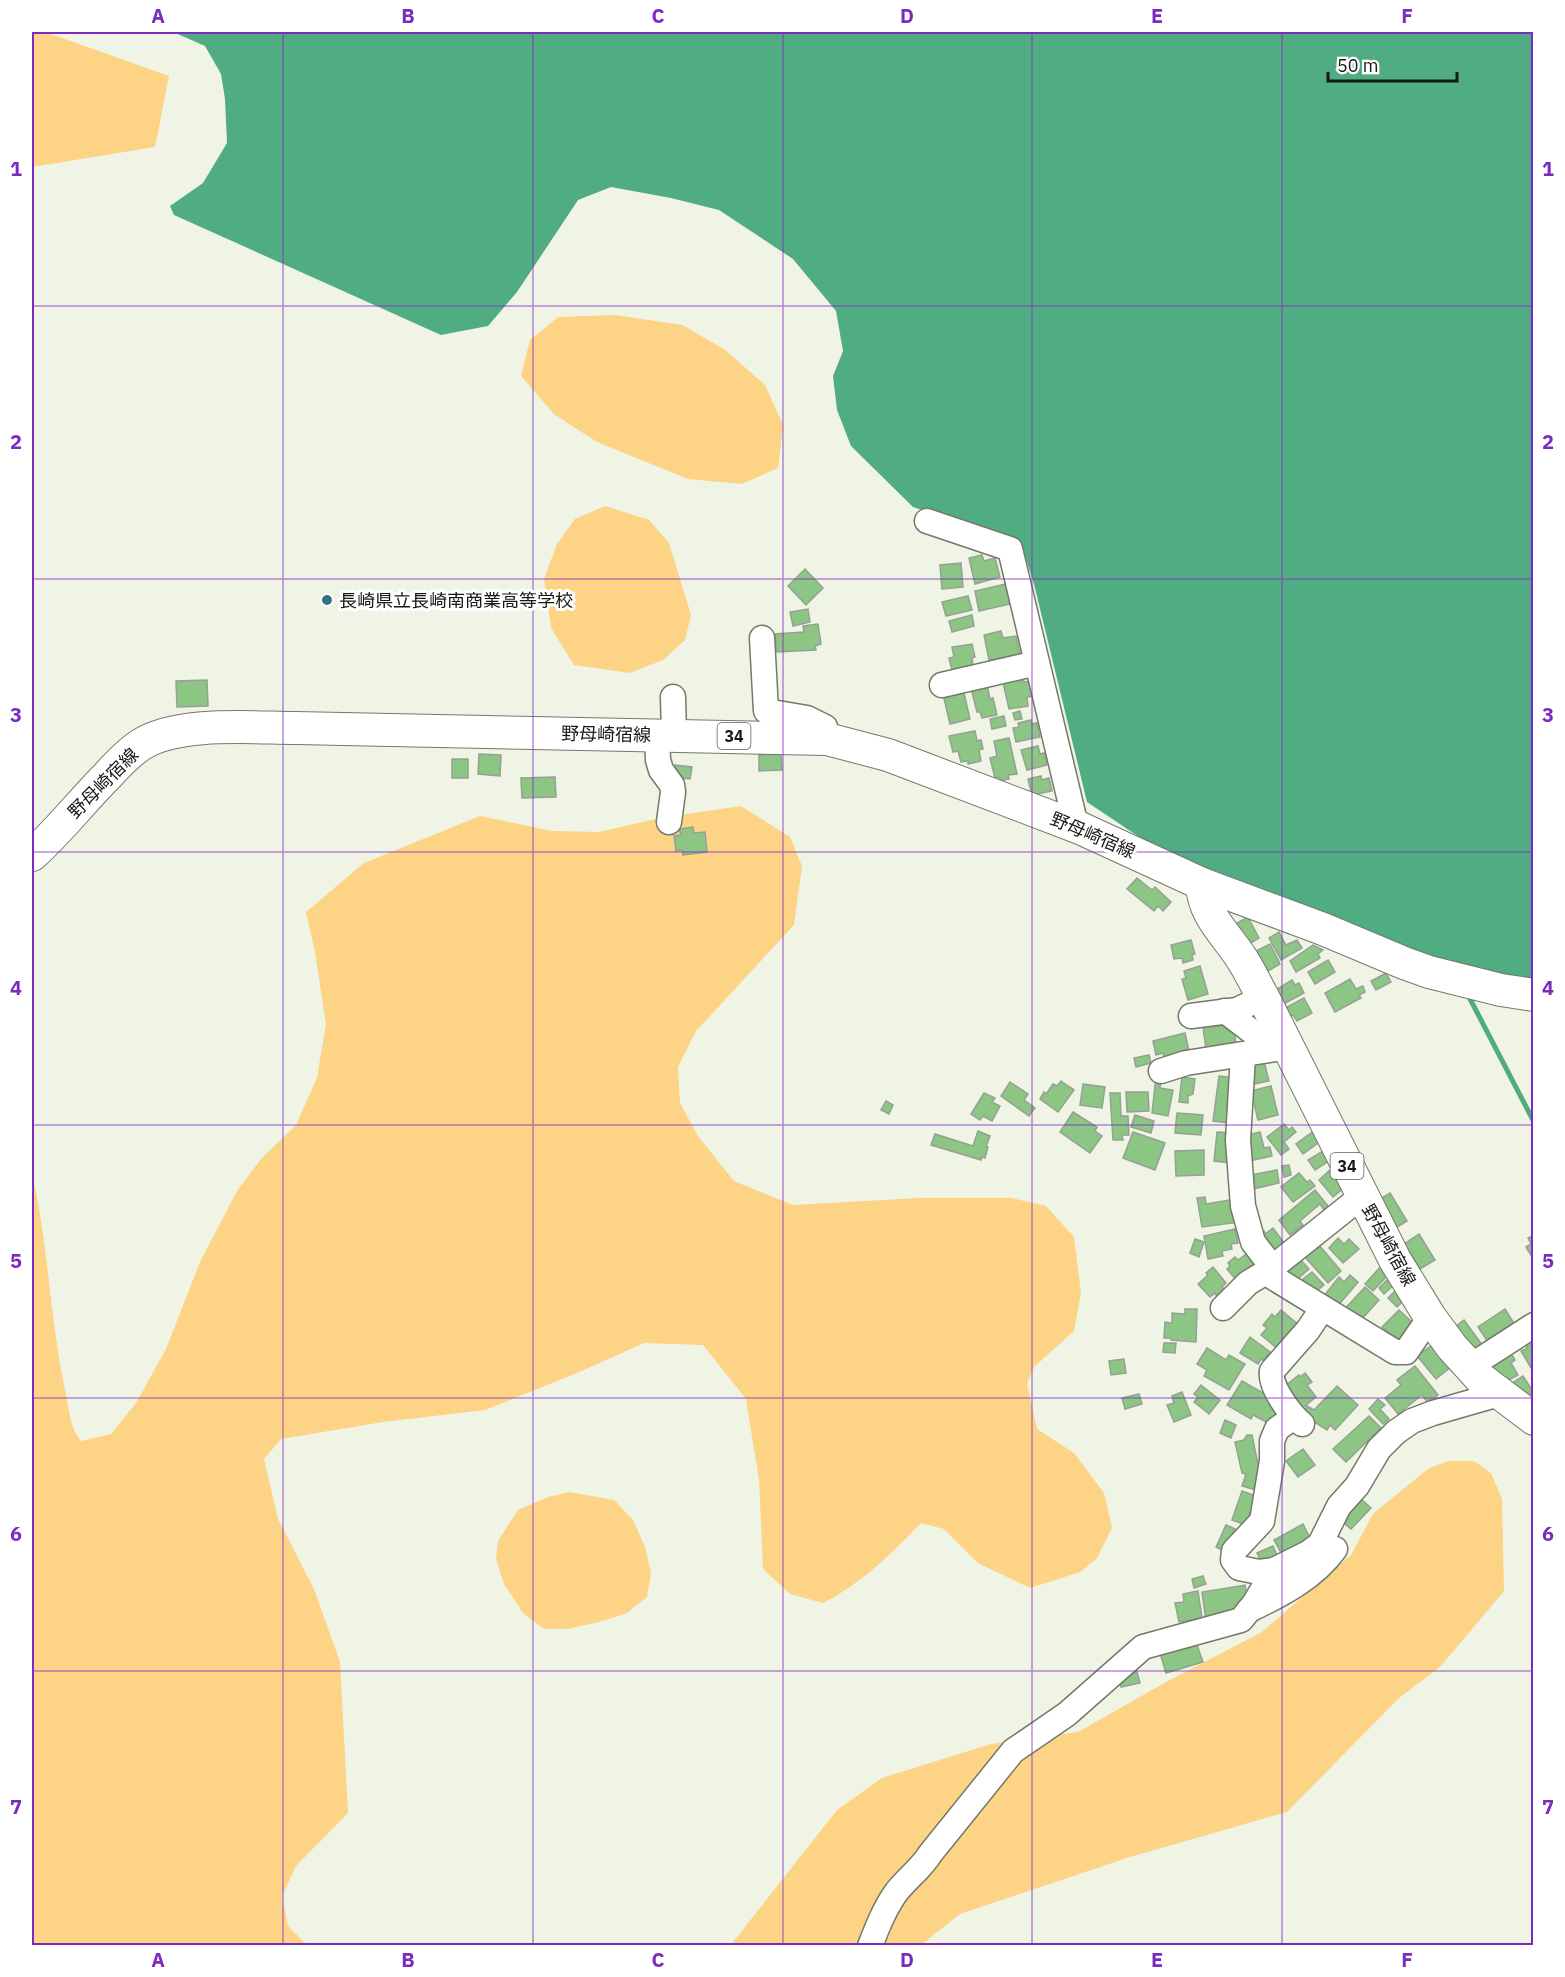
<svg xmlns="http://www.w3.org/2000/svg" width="1565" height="1977" viewBox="0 0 1565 1977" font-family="'IBM Plex Sans','Noto Sans JP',sans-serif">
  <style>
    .green { fill: #fdd386 }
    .water { fill: #50ac82 }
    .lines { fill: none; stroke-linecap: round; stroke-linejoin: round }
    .stream { stroke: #50ac82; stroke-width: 5 }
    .building { fill: #8cc584; stroke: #95a194; stroke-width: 1.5 }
    .minor-casing { stroke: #74796a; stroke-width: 27 }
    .major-casing { stroke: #74796a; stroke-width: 34 }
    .minor { stroke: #fff; stroke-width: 24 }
    .major { stroke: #fff; stroke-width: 32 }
    .grid { fill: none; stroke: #7b2cbf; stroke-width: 1.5; stroke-opacity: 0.55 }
    .poi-dot { fill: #327286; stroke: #fff; stroke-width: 2 }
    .labels { text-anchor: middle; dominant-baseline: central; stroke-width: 6; stroke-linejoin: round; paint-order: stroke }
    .shield { fill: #fff; stroke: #5d5e5a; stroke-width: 1.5 }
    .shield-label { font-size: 16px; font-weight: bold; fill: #181914 }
    .poi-label { font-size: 18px; fill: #181914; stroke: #fff; text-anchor: start }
    .street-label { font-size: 18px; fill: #181914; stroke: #fff }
    .neatline { fill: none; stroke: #7b2cbf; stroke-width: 2 }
    .grid-label { font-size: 20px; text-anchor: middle; font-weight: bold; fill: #7b2cbf }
  </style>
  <rect width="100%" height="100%" fill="#eff4e4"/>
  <g class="green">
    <polygon points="32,32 45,32 169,76 155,147 32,167"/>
    <polygon points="615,315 682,325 724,349 765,385 783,425 778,468 742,484 688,479 597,442 554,414 521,376 530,340 558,317"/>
    <polygon points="605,506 649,520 669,543 691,615 685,640 663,660 630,673 574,665 551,628 544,579 557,544 575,519"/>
    <path d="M741,806L790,837L802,866L794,925L696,1031L678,1067L680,1103L698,1136L734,1181L793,1205L918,1198H1012L1046,1206L1074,1237L1081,1293L1074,1331L1034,1367L1027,1384L1037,1429L1074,1453L1104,1493L1112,1528L1097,1558L1080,1572L1030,1588L978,1563L944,1529L921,1523C892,1553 861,1584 823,1603L790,1594L763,1569L759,1480L746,1399L703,1345L644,1343L577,1373L485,1410L383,1422L281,1439L264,1459L278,1519L314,1589L340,1662L348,1813L296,1866L282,1896L288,1926L307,1945H32V1177L33,1178C49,1249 50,1323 66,1394C69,1410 70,1428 81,1441L111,1434L136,1403L166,1349L200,1262L237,1191L261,1159L296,1125L317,1078L326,1024L315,952L306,912L364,863L480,816L552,831L599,832L660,818Z"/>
    <polygon points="1449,1461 1474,1461 1491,1473 1502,1499 1504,1591 1440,1667 1399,1698 1287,1812 1130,1857 960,1914 921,1945 730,1946 837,1810 882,1778 991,1744 1078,1732 1168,1681 1262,1632 1351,1555 1373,1514 1429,1468"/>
    <polygon points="570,1492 614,1500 633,1520 645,1547 651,1573 647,1597 627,1613 599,1622 568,1629 544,1629 523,1613 504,1584 496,1559 498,1541 518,1510 548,1497"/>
  </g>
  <polygon class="water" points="173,32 1533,32 1533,984 1476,975 1172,859 1087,802 1034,584 1021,543 913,507 851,446 837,410 833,376 843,351 836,311 793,259 719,210 671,198 611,187 578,200 517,292 488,326 441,335 174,215 170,206 203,183 227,143 225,99 221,74 205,46"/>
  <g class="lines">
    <polyline class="stream" points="1467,993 1534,1122"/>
  </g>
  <g class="building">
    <polygon points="982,555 984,561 995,558 1000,577 975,584 969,558"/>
    <polygon points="961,563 963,587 942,589 940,565"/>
    <polygon points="805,569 823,588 806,605 788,586"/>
    <polygon points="1006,584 1010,604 979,611 975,591"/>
    <polygon points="968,596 972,610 946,616 942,602"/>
    <polygon points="808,609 810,622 793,626 790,612"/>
    <polygon points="972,615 974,626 952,632 949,621"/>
    <polygon points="818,624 821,644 815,646 816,650 777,652 775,634 804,632 803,626"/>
    <polygon points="1001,631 1003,638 1016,636 1020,654 989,660 984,635"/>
    <polygon points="972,644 975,657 972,658 973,665 952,670 949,658 954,657 952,647"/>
    <polygon points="1023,677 1024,682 1030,681 1034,696 1027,697 1028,706 1009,709 1002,678"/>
    <polygon points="207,680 208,706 177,707 176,681"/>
    <polygon points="987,685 990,699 993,698 997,715 982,718 980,712 977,712 971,688"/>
    <polygon points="963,689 970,719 950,724 943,694"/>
    <polygon points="1020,711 1022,719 1015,720 1013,713"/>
    <polygon points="1004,716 1006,726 992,729 990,719"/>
    <polygon points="1031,720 1032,724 1037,723 1040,737 1016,742 1013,728 1019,727 1018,723"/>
    <polygon points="975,731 977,741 981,740 983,749 979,750 981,761 968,764 968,761 961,762 958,751 953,752 949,736"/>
    <polygon points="1009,738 1017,774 1008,775 1009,779 1000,781 999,777 995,778 990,758 997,756 994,741"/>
    <polygon points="1038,746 1040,754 1044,753 1047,765 1027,770 1021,750"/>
    <polygon points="479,754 501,755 500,776 478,774"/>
    <polygon points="781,754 782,770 759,771 759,755"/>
    <rect x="452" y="759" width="16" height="19"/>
    <polygon points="675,765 692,767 690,779 674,777"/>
    <polygon points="1041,776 1042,780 1049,778 1052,791 1032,795 1028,779"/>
    <polygon points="555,777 556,797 522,798 521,778"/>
    <polygon points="693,827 694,833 705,832 707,852 683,855 682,850 676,851 674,836 681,835 679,829"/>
    <polygon points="1137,878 1152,890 1155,887 1171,902 1163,911 1158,906 1154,911 1127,889"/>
    <polygon points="1248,917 1259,938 1249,944 1237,923"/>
    <polygon points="1279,932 1286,945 1297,940 1302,948 1281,960 1269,938"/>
    <polygon points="1191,940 1195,954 1192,955 1193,960 1183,963 1182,958 1174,959 1171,945"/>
    <polygon points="1270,944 1280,964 1268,971 1256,951"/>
    <polygon points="1313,945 1323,950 1318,954 1320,958 1296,972 1290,961"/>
    <polygon points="1328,960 1335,972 1315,984 1308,972"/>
    <polygon points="1200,966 1208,994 1188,1000 1182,979 1186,978 1184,971"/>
    <polygon points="1386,973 1391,982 1376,990 1371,981"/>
    <polygon points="1350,979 1356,989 1363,986 1365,992 1359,995 1361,998 1335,1012 1325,993"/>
    <polygon points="1292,980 1295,985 1299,983 1304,993 1282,1005 1274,991"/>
    <polygon points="1304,998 1312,1013 1297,1021 1293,1015 1287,1018 1283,1009"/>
    <polygon points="1223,1026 1234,1028 1236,1045 1206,1049 1203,1027"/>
    <polygon points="1185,1033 1189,1051 1164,1057 1163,1053 1156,1055 1153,1041"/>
    <polygon points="1149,1055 1151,1063 1136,1067 1134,1058"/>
    <polygon points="1264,1061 1269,1081 1254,1084 1249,1064"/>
    <polygon points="1219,1076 1235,1078 1229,1123 1213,1121"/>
    <polygon points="1156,1077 1161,1078 1160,1088 1173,1090 1168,1116 1152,1113"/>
    <polygon points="1182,1077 1195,1079 1193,1094 1188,1096 1188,1103 1179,1102"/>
    <polygon points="1061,1081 1074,1090 1058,1112 1040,1099 1044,1092 1046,1094 1053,1084 1057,1086"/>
    <polygon points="1010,1082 1028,1094 1024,1100 1035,1108 1029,1116 1001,1096"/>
    <polygon points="1083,1084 1105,1087 1102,1108 1080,1105"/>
    <polygon points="1271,1086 1278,1115 1258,1120 1251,1091"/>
    <polygon points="1126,1092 1148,1092 1149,1111 1127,1112"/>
    <polygon points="984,1093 995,1098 992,1102 1000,1106 992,1121 983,1116 980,1120 971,1114"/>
    <polygon points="1110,1093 1120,1093 1121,1116 1128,1116 1129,1135 1122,1135 1123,1140 1113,1140"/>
    <polygon points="886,1101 893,1105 889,1114 881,1110"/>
    <polygon points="1073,1112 1097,1127 1095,1131 1102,1136 1090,1153 1060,1132"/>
    <polygon points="1177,1113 1203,1115 1201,1135 1175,1133"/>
    <polygon points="1135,1115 1154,1121 1151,1133 1131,1127"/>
    <polygon points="1284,1124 1289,1130 1292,1127 1296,1132 1284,1142 1289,1149 1281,1155 1267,1137"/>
    <polygon points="1315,1130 1322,1140 1303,1154 1296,1144"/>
    <polygon points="978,1131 990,1136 986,1147 988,1147 985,1158 982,1157 981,1160 931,1145 935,1134 973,1146"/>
    <polygon points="1133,1132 1165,1143 1155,1170 1123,1158"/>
    <polygon points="1217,1132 1233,1133 1230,1163 1214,1161"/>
    <polygon points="1260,1132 1264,1148 1270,1147 1272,1156 1249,1161 1243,1136"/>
    <polygon points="1204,1150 1204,1175 1176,1176 1175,1151"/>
    <polygon points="1323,1151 1329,1161 1315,1170 1308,1160"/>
    <polygon points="1289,1165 1291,1175 1284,1177 1282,1166"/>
    <polygon points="1332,1168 1339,1175 1336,1178 1344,1188 1333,1197 1319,1180"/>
    <polygon points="1277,1170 1279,1183 1253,1189 1250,1175"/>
    <polygon points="1299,1173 1307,1182 1310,1180 1315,1186 1293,1202 1281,1187"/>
    <polygon points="1315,1190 1328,1206 1324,1210 1320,1204 1300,1221 1303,1225 1290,1235 1279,1220"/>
    <polygon points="1390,1193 1407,1221 1394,1229 1377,1201"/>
    <polygon points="1205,1197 1206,1204 1235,1199 1239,1222 1202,1227 1197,1198"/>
    <polygon points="1273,1228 1285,1244 1271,1254 1257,1236 1264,1231 1265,1234"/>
    <polygon points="1235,1229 1238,1243 1231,1244 1232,1249 1222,1251 1223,1256 1208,1259 1204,1236"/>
    <polygon points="1419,1234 1435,1260 1420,1269 1404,1244"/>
    <polygon points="1534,1235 1534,1260 1526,1247 1531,1244 1528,1238"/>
    <polygon points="1338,1238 1344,1244 1349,1239 1359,1249 1343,1263 1329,1248"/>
    <polygon points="1195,1239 1204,1242 1199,1257 1190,1253"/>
    <polygon points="1319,1245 1341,1271 1328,1283 1305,1257"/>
    <polygon points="1249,1252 1258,1264 1237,1281 1227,1269 1230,1266 1228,1263 1235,1257 1238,1260"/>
    <polygon points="1298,1257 1309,1269 1293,1283 1282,1271"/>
    <polygon points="1382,1265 1390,1273 1373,1291 1365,1284"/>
    <polygon points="1213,1267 1226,1283 1222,1287 1225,1290 1217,1297 1215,1293 1210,1297 1198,1284 1208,1275 1206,1273"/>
    <polygon points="1312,1272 1324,1285 1311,1296 1299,1282"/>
    <polygon points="1350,1275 1358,1282 1337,1307 1324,1296 1339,1277 1344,1282"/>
    <polygon points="1388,1279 1394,1285 1384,1294 1379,1288"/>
    <polygon points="1365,1287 1379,1300 1359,1322 1340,1314"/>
    <polygon points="1395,1291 1405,1299 1397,1307 1388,1298"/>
    <polygon points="1185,1309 1197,1309 1196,1342 1171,1340 1171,1338 1164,1338 1165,1322 1172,1323 1172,1313 1185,1314"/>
    <polygon points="1505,1309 1515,1325 1488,1342 1478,1327"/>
    <polygon points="1281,1310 1299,1325 1278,1349 1261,1335 1267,1328 1263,1325 1272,1314 1275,1317"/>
    <polygon points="1399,1310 1413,1323 1395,1344 1387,1337 1390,1334 1382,1327"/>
    <polygon points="1464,1320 1483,1346 1471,1355 1452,1329"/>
    <polygon points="1250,1337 1270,1352 1264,1361 1261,1359 1258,1364 1240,1353"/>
    <polygon points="1534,1339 1534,1366 1531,1368 1521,1351 1527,1348 1525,1344"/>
    <polygon points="1164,1343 1176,1343 1175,1353 1163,1352"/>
    <polygon points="1432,1345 1451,1367 1436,1379 1417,1356"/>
    <polygon points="1207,1348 1226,1360 1229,1355 1245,1364 1229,1390 1204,1376 1207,1370 1197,1364"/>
    <polygon points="1511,1353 1515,1360 1511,1363 1518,1375 1507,1381 1488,1364"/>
    <polygon points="1124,1359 1126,1373 1111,1375 1109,1361"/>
    <polygon points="1415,1366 1438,1395 1428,1403 1422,1395 1398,1414 1385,1398 1401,1385 1397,1380"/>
    <polygon points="1305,1373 1312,1382 1307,1385 1316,1397 1299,1411 1281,1389 1299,1375 1300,1377"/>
    <polygon points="1523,1376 1534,1393 1534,1404 1512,1383"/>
    <polygon points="1242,1381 1277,1401 1280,1410 1272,1425 1253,1415 1251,1419 1227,1405"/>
    <polygon points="1201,1385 1220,1400 1209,1414 1194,1402 1198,1397 1194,1394"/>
    <polygon points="1337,1386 1358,1405 1335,1430 1330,1425 1327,1430 1302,1414 1307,1406 1314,1410"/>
    <polygon points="1182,1392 1191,1415 1174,1422 1167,1405 1174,1403 1172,1396"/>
    <polygon points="1139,1394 1142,1404 1125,1409 1122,1398"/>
    <polygon points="1378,1399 1385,1405 1380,1409 1389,1419 1383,1424 1369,1409"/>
    <polygon points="1369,1416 1381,1428 1346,1462 1333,1449"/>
    <polygon points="1225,1420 1236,1425 1231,1438 1220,1433"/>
    <polygon points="1247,1435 1252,1435 1261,1479 1256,1490 1242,1486 1246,1474 1242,1473 1235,1442 1244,1440"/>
    <polygon points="1303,1449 1315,1465 1298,1477 1286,1461"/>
    <polygon points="1242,1491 1256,1496 1246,1525 1232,1520"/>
    <polygon points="1360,1498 1371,1508 1351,1529 1340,1520"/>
    <polygon points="1303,1524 1312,1542 1284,1558 1274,1540"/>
    <polygon points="1226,1525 1235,1529 1225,1551 1216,1547"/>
    <polygon points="1273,1546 1279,1560 1262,1564 1257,1553"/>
    <polygon points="1203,1576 1206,1584 1194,1588 1192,1579"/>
    <polygon points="1245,1585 1248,1602 1234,1611 1206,1621 1202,1592"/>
    <polygon points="1198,1591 1202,1618 1179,1622 1175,1603 1184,1602 1183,1594"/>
    <polygon points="1196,1642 1203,1662 1166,1673 1160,1653"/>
    <polygon points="1137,1672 1140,1683 1121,1687 1118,1676"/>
  </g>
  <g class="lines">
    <g class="minor-casing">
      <g id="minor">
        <polyline points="927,521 1010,549 1076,826"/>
        <polyline points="762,638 766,711 807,718 825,727 827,739"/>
        <polyline points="942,685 1037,663"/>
        <polyline points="673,697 674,735"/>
        <polyline points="657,735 658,760 661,770 672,785 673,792 669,822"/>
        <polyline points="1225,1011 1263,1040 1282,1034"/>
        <polyline points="1191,1016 1237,1010 1263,997"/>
        <polyline points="1243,1055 1238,1140 1243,1206 1253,1242 1272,1267"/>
        <polyline points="1161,1071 1186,1063 1288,1047"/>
        <polyline points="1362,1196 1268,1271 1274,1278 1395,1352 1406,1352 1430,1317"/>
        <polyline points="1223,1308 1248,1283 1268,1271"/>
        <polyline points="1469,1367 1534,1325"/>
        <polyline points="1294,1417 1277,1429 1272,1441 1272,1461 1262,1521 1234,1551 1233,1560 1239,1568 1259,1572 1274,1570 1308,1553 1320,1544 1339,1506 1357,1486 1379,1449 1396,1432 1412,1421 1433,1413 1499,1394"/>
        <path d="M1302,1424C1290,1414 1269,1386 1272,1371L1308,1330L1322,1309"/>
        <path d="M1249,1610C1281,1595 1314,1578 1335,1549"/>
        <path d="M870,1946C877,1928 884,1910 895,1894C906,1879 921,1869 930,1854L1013,1751L1067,1714L1143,1647L1241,1620L1254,1604L1274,1570"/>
      </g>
    </g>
    <g class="major-casing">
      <g id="major">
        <path d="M32,855C59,831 82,801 108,775C118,764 129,752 142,744C180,721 253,728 296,728L827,739L888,755L1080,828L1202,884L1323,929L1404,963L1429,972L1501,990L1534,995"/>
        <path d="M1202,884C1203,914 1224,932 1240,956C1249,969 1255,983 1263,997L1395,1260L1430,1317L1452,1347L1481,1379L1534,1419"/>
      </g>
    </g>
    <use href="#minor" class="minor"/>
    <use href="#major" class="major"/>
  </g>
  <path class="grid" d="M283,32V1946M533,32V1946M783,32V1946M1032,32V1946M1282,32V1946M32,306H1534M32,579H1534M32,852H1534M32,1125H1534M32,1398H1534M32,1671H1534"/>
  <circle class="poi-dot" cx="327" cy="600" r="6"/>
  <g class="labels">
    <g class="shield">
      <rect x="717.5" y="723" width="33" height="26" rx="4.5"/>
      <rect x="1330.5" y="1153" width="33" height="26" rx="4.5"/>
    </g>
    <g class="shield-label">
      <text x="734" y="736">34</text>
      <text x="1347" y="1166">34</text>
    </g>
    <g class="poi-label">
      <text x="339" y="600">長崎県立長崎南商業高等学校</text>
    </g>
    <g class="street-label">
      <text transform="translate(606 734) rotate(1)">野母崎宿線</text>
      <text transform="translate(103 783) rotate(-45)">野母崎宿線</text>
      <text transform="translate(1093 835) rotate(23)">野母崎宿線</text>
      <text transform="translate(1389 1245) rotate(61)">野母崎宿線</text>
    </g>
  </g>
  <rect width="1565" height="1977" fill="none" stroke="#ffffff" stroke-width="66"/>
  <path d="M1328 72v9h129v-9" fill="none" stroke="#181914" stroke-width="3"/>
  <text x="1337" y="72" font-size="18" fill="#181914" stroke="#ffffff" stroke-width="4.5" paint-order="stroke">50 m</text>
  <rect x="33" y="33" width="1499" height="1911" class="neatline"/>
  <g class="grid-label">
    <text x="158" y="23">A</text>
    <text x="408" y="23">B</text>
    <text x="658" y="23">C</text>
    <text x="907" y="23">D</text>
    <text x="1157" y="23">E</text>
    <text x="1407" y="23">F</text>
    <text x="16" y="176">1</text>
    <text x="1548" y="176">1</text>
    <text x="16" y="449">2</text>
    <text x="1548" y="449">2</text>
    <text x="16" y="722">3</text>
    <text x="1548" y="722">3</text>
    <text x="16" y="995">4</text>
    <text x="1548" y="995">4</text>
    <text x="16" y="1268">5</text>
    <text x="1548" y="1268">5</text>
    <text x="16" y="1541">6</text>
    <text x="1548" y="1541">6</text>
    <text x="16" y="1814">7</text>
    <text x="1548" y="1814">7</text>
    <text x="158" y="1967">A</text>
    <text x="408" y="1967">B</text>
    <text x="658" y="1967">C</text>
    <text x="907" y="1967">D</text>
    <text x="1157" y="1967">E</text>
    <text x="1407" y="1967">F</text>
  </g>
</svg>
